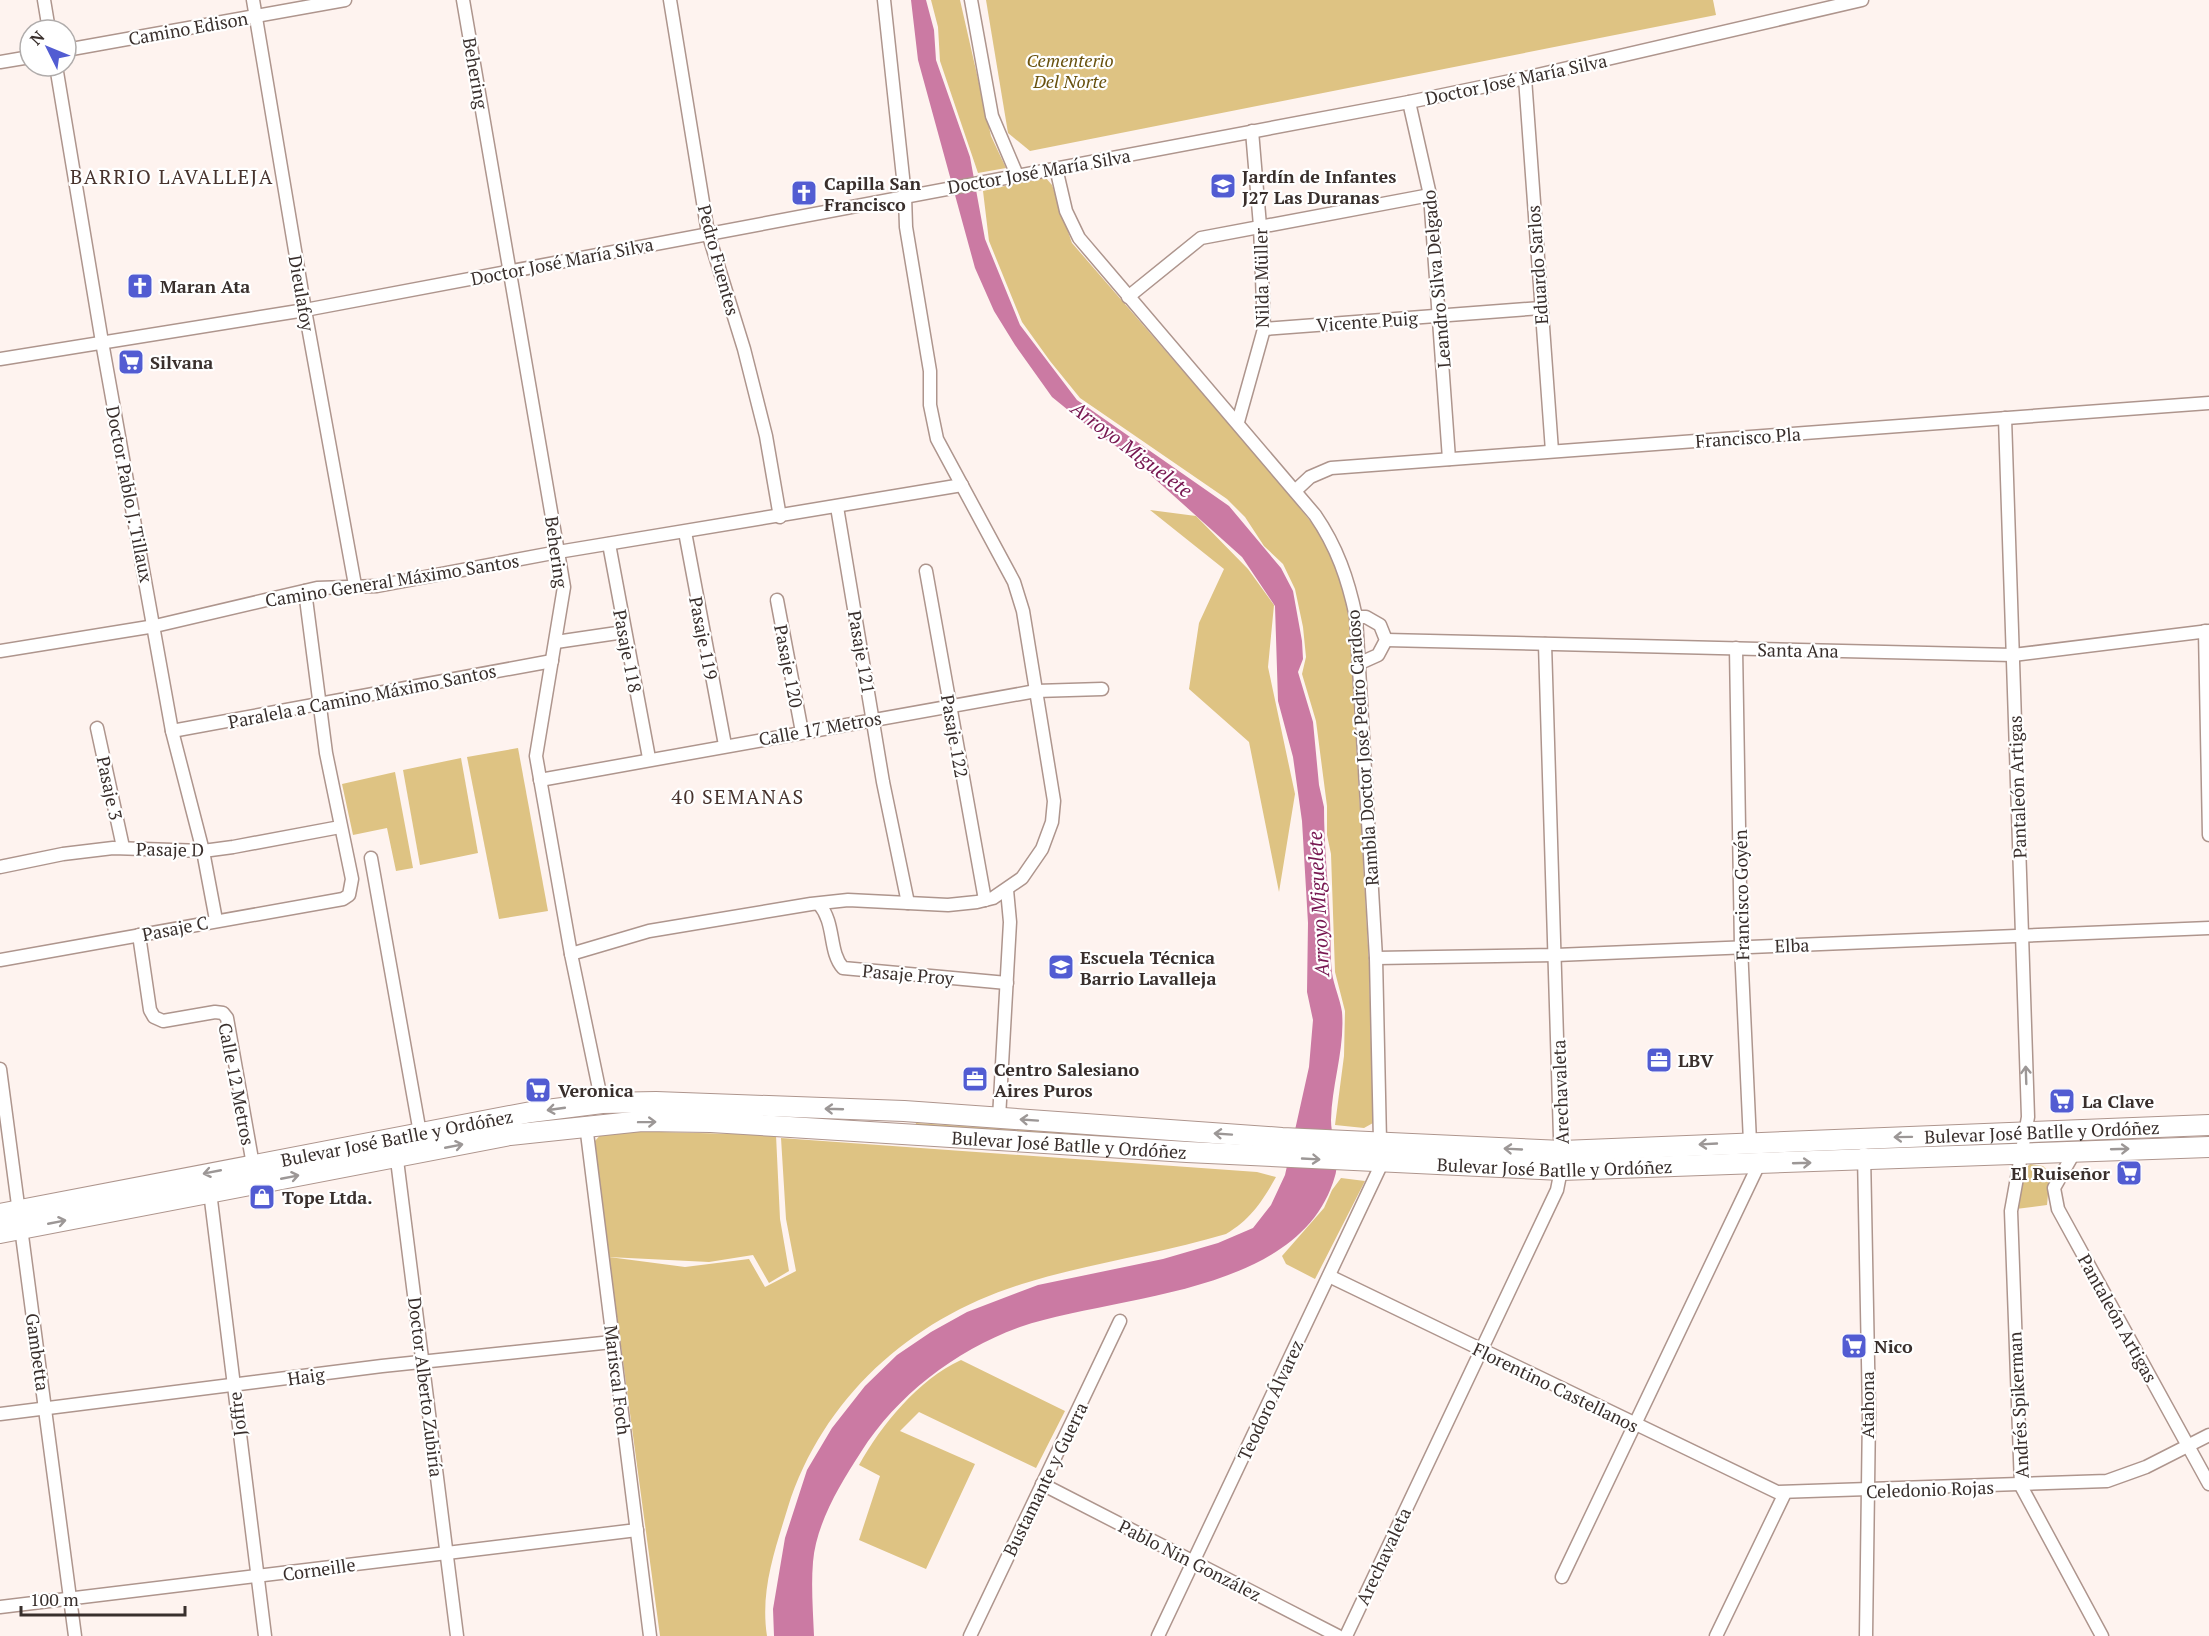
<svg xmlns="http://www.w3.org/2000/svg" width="2209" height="1636" viewBox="0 0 2209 1636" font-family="'PT Serif',serif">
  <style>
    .green { fill: #dec383 }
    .water { fill: #cb7aa3 }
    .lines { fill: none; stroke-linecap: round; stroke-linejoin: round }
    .minor-casing { stroke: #ae958d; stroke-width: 15 }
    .primary-casing { stroke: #ae958d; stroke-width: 22 }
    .minor { stroke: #fff; stroke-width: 12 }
    .primary { stroke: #fff; stroke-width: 20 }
    .oneway { stroke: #9c9796 }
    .labels { text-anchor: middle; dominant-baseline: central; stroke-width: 4.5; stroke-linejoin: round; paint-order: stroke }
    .street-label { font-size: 18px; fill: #392f2c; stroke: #fff }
    .park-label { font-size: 18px; font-style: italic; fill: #68510e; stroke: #fff }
    .poi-label { font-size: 18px; font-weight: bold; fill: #392f2c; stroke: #fff; text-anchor: start }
    .neighbourhood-label { font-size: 20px; letter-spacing: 1.5px; fill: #47322c; stroke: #fff }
    .water-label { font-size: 20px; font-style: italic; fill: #771751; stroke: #fff }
  </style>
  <rect width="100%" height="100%" fill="#fef3ef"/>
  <g class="green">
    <polygon points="931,0 960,0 991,136 1006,168 978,173 940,61 938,27"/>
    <polygon points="986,0 1713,0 1716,15 1030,151 1008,133"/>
    <polygon points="1045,177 1052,185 1072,243 1268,469 1320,533 1329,548 1343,590 1349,619 1369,963 1373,1123 1364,1128 1335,1125 1344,1056 1345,1011 1335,972 1331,854 1327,835 1327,806 1316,721 1302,674 1306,657 1303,627 1295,589 1283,564 1264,546 1245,517 1227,499 1080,398 1050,361 1022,322 989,241 983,191"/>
    <polygon points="1150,510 1196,516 1248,569 1274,605 1268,667 1295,794 1279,892 1249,742 1189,689 1199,623 1224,569"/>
    <polygon points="518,748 548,911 499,919 467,757"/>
    <polygon points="461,758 478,853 420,865 403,770"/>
    <polygon points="395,772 413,868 396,871 387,828 353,835 342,784"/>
    <polygon points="916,1123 1283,1146 1283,1150 915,1126"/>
    <polygon points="624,1131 776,1135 780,1219 789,1271 769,1283 753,1255 709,1262 608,1257 595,1141 602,1133"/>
    <path d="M781,1138L1257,1172L1276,1177C1262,1202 1251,1219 1226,1234C1159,1254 1089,1263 1022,1284C912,1318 823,1397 788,1507C775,1550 760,1590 767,1636H660L609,1257L685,1267L749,1259L765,1287L796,1271L786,1219Z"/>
    <polygon points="2030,1164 2043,1166 2050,1173 2047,1205 2016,1209 2023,1171"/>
    <polygon points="1341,1178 1365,1181 1315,1279 1286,1264 1282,1256 1324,1208 1332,1190"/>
    <path d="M961,1360L1065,1411L1036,1468L919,1412L900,1431L975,1464L926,1569L859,1540L880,1476L859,1465C882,1424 918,1380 961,1360Z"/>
  </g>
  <path class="water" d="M911,0H926L934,30L936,60L970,157L985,239L1020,325L1077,400L1229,506L1281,568L1293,591L1302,641L1303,659L1298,672L1313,722L1319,785L1324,807C1324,845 1328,883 1330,921C1331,938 1330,956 1332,973C1334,986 1340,999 1342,1012C1345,1049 1332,1083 1331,1120C1331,1137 1340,1160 1335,1176C1301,1296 1117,1294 1020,1327C956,1350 897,1395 861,1452C840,1484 816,1524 813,1562C811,1586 813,1611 814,1636H774L773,1609L785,1538L807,1470L832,1428L865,1386L897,1355L931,1332L967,1312L1038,1285L1163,1259L1218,1243L1253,1228L1271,1205L1285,1175L1309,1067L1313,1020L1307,992L1308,923L1302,821L1293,757L1278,701L1275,606L1242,557L1125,452L1100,436L1052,397L1015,345L994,311L975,268L918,60Z"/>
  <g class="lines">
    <g class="minor-casing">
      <g id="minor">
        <polyline points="44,0 49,30"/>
        <polyline points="253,0 305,310 355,585"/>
        <polyline points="463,0 564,587 536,756 571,954 602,1103"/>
        <polyline points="670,0 708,233 744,349 766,436 780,517"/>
        <polyline points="971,0 992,116 1017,175"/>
        <polyline points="66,50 345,0"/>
        <polyline points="0,62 30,57"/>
        <polyline points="56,66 102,342 172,731 203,851 216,920"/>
        <polyline points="1525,78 1552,451"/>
        <polyline points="1409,102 1430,195 1449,459"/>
        <path d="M1056,168L1066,211L1079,238L1315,515C1337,547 1348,579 1356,617L1376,958L1380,1141"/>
        <polyline points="1128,297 1201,238 1430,195"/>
        <polyline points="1264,329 1541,308"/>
        <polyline points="0,359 305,310 1409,102 1525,78 1862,0"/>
        <polyline points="2005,418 2028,1117 2011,1211 2021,1486 2102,1636"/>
        <polyline points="1238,422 1264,329 1260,226 1252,131"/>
        <polyline points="1295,491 1310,477 1331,468 2209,403"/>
        <polyline points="837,507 883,782 908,903"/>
        <polyline points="685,532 725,745"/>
        <polyline points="609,544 649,758"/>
        <polyline points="926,571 985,900"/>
        <polyline points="777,600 802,732"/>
        <polyline points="1356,617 1366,617 1380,625 1386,640 1378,655 1358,664"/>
        <polyline points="2205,631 2209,835"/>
        <polyline points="1386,640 2013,655 2209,631"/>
        <polyline points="556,642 624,632"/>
        <polyline points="1736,648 1741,947 1750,1142"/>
        <polyline points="0,651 155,626 317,588 377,586 558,552 962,485"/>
        <polyline points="97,728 123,847"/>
        <polyline points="172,731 552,661"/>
        <polyline points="540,780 1036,691 1102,689"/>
        <polyline points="371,858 420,1133"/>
        <polyline points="0,867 63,854 113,848 203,851 233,847 340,827"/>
        <path d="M819,904C836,924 828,951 843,968L1007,983"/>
        <polyline points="139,935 150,1010 154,1017 163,1021 215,1012 223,1013 227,1018 253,1165"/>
        <polyline points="571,954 649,931 811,904 848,900 948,905 977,902 993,898 1022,878 1042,849 1052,822 1054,801 1023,611 1014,582 937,439 930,405 930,371 906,227 905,196 884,0"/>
        <polyline points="1376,958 1556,955 2209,928"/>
        <polyline points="0,960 343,899 349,895 352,879 326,753 305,591"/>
        <polyline points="0,1069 75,1636"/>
        <polyline points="999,1118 1010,922 1007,890"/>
        <polyline points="586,1125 650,1636"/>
        <polyline points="2075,1151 2054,1188 2058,1209 2209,1484"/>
        <polyline points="396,1152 457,1636"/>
        <polyline points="1864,1154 1869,1413 1866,1636"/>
        <polyline points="210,1192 265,1636"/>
        <polyline points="1329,1276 1777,1492 2107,1481 2146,1467 2209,1435"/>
        <polyline points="0,1414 382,1366 612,1342"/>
        <polyline points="1042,1484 1338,1636"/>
        <polyline points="1562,1577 1759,1164"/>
        <polyline points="0,1607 637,1530"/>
        <polyline points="970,1636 1120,1321"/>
        <polyline points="1158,1636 1382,1163"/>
        <polyline points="1346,1636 1557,1190 1561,1170 1545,644"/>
        <polyline points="1716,1636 1785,1493"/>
      </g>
    </g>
    <g class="primary-casing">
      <g id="primary">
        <path id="s1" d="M0,1214L531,1112L602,1103L656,1102L904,1111L1282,1138L1562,1151L2209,1125"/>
        <path id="s2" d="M0,1233L510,1135L642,1121L711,1122L1187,1152L1561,1170L2209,1147"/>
      </g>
    </g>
    <use href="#minor" class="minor"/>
    <use href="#primary" class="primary"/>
  </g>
  <defs><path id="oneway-shaft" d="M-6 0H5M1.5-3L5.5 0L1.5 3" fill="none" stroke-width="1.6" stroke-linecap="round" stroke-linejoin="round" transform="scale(1.5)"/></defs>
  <g class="oneway">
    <use href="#oneway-shaft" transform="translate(2026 1075) rotate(-92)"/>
    <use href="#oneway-shaft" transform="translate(556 1109) rotate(172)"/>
    <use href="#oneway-shaft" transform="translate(834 1109) rotate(-178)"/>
    <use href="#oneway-shaft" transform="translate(1029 1120) rotate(-176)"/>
    <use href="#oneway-shaft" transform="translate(647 1122) rotate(-1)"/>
    <use href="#oneway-shaft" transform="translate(1223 1134) rotate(-176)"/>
    <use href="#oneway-shaft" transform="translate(1903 1137) rotate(179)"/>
    <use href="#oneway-shaft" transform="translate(1708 1144) rotate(177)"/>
    <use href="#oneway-shaft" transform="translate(454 1146) rotate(-11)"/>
    <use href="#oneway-shaft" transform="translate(1513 1149) rotate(-177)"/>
    <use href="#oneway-shaft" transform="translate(2120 1149) rotate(-2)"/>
    <use href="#oneway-shaft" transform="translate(1311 1159) rotate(3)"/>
    <use href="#oneway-shaft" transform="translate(1802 1163) rotate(-2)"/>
    <use href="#oneway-shaft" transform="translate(212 1172) rotate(169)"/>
    <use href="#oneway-shaft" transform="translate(290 1177) rotate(-11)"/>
    <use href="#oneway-shaft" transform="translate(57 1222) rotate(-11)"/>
  </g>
  <defs>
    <g id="school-square" transform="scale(1.35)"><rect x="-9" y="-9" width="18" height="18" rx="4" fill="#525cd2" stroke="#fff"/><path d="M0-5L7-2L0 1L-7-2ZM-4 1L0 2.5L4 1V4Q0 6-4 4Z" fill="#fff"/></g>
    <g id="church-square" transform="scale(1.35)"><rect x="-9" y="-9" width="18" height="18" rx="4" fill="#525cd2" stroke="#fff"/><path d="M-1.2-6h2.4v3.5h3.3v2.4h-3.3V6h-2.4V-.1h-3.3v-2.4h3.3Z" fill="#fff"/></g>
    <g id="supermarket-square" transform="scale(1.35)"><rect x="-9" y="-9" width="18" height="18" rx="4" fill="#525cd2" stroke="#fff"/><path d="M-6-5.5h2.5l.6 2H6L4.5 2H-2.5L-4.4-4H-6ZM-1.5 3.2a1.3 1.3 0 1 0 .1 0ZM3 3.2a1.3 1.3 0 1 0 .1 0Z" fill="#fff"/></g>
    <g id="office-square" transform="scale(1.35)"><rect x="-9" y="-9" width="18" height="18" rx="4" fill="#525cd2" stroke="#fff"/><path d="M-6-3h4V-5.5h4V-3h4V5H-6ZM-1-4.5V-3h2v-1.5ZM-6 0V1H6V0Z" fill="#fff"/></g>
    <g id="shop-square" transform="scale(1.35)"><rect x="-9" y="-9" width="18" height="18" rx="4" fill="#525cd2" stroke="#fff"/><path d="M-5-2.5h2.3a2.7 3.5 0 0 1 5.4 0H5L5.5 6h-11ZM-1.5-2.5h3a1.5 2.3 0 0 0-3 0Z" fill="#fff"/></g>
  </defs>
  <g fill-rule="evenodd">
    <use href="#school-square" x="1223" y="186"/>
    <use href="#church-square" x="804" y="193"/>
    <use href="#church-square" x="140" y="286"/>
    <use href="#supermarket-square" x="131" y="362"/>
    <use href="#school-square" x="1061" y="967"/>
    <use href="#office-square" x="1659" y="1060"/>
    <use href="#office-square" x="975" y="1079"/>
    <use href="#supermarket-square" x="538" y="1090"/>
    <use href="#supermarket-square" x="2062" y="1101"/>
    <use href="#supermarket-square" x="2129" y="1173"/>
    <use href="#shop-square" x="262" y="1197"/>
    <use href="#supermarket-square" x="1854" y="1346"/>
  </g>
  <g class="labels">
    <g class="street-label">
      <text transform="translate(188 28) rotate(-10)">Camino Edison</text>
      <text transform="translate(476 73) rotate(80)">Behering</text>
      <text transform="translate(1516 79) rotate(-12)">Doctor José María Silva</text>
      <text transform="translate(1039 171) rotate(-10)">Doctor José María Silva</text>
      <text transform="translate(719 260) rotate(75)">Pedro Fuentes</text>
      <text transform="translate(562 261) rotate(-11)">Doctor José María Silva</text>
      <text transform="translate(1537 265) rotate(-94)">Eduardo Sarlos</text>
      <text transform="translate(1261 278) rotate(-91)">Nilda Müller</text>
      <text transform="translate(1436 279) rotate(-95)">Leandro Silva Delgado</text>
      <text transform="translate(302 293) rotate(80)">Dieulafoy</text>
      <text transform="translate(1367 321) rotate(-4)">Vicente Puig</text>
      <text transform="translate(1748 437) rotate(-4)">Francisco Pla</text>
      <text transform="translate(130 494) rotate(79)">Doctor Pablo J. Tillaux</text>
      <text transform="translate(557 552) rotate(82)">Behering</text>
      <text transform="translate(392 580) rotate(-9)">Camino General Máximo Santos</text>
      <text transform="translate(704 638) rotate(79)">Pasaje 119</text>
      <text transform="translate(1798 650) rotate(1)">Santa Ana</text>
      <text transform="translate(628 651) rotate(79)">Pasaje 118</text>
      <text transform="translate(862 652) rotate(80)">Pasaje 121</text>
      <text transform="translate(789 666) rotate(79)">Pasaje 120</text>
      <text transform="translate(362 696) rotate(-11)">Paralela a Camino Máximo Santos</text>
      <text transform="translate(820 728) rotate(-10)">Calle 17 Metros</text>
      <text transform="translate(955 736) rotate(80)">Pasaje 122</text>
      <text transform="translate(1362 748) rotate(-94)">Rambla Doctor José Pedro Cardoso</text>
      <text transform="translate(2017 787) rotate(-92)">Pantaleón Artigas</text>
      <text transform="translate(110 788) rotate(78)">Pasaje 3</text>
      <text transform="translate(170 849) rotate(1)">Pasaje D</text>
      <text transform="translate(1741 895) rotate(-91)">Francisco Goyén</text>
      <text transform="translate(175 928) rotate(-11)">Pasaje C</text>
      <text transform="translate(1792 945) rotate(-2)">Elba</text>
      <text transform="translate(908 974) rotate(5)">Pasaje Proy</text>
      <text transform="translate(237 1084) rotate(79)">Calle 12 Metros</text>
      <text transform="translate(1560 1092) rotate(-92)">Arechavaleta</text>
      <text stroke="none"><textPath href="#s1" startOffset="2054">Bulevar José Batlle y Ordóñez</textPath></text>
      <text stroke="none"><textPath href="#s1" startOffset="404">Bulevar José Batlle y Ordóñez</textPath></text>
      <text stroke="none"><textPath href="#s2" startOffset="1080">Bulevar José Batlle y Ordóñez</textPath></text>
      <text stroke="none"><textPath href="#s2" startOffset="1566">Bulevar José Batlle y Ordóñez</textPath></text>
      <text transform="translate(2118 1318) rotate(61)">Pantaleón Artigas</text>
      <text transform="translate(38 1352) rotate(82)">Gambetta</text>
      <text transform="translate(306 1376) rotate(-8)">Haig</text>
      <text transform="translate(618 1380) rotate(83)">Mariscal Foch</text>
      <text transform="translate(426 1387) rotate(83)">Doctor Alberto Zubiría</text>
      <text transform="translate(1556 1387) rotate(26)">Florentino Castellanos</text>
      <text transform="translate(1270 1400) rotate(-65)">Teodoro Álvarez</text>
      <text transform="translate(1867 1405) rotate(-90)">Atahona</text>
      <text transform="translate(2018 1405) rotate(-93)">Andrés Spikerman</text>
      <text transform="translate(237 1414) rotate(-97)">Joffre</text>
      <text transform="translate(1045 1479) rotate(-64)">Bustamante y Guerra</text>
      <text transform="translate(1930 1489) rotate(-2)">Celedonio Rojas</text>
      <text transform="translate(1383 1556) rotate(-65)">Arechavaleta</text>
      <text transform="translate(1190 1560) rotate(27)">Pablo Nin González</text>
      <text transform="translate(319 1569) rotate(-8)">Corneille</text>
    </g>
    <g class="park-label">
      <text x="1070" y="60">Cementerio<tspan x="1070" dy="21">Del Norte</tspan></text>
    </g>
    <g class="poi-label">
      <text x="1242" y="176">Jardín de Infantes<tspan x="1242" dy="21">J27 Las Duranas</tspan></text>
      <text x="824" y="183">Capilla San<tspan x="824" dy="21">Francisco</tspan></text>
      <text x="160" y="286">Maran Ata</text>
      <text x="150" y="362">Silvana</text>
      <text x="1080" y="957">Escuela Técnica<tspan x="1080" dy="21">Barrio Lavalleja</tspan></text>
      <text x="1678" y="1060">LBV</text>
      <text x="994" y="1069">Centro Salesiano<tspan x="994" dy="21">Aires Puros</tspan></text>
      <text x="558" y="1090">Veronica</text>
      <text x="2082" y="1101">La Clave</text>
      <text x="2110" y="1173" text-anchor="end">El Ruiseñor</text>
      <text x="282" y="1197">Tope Ltda.</text>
      <text x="1874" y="1346">Nico</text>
    </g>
    <g class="neighbourhood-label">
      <text x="172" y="176">BARRIO LAVALLEJA</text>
      <text x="738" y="796">40 SEMANAS</text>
    </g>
    <g class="water-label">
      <text transform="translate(1132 449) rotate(37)">Arroyo Miguelete</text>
      <text transform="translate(1318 904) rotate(-93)">Arroyo Miguelete</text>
    </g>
  </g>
  <g transform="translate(48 48) rotate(313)"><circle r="28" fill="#ffffff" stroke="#b0acab" stroke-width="1.5"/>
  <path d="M0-4.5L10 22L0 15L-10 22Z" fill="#525cd2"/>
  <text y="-9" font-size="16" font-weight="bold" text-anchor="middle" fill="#392f2c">N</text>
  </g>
  <path d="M21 1606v9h164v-9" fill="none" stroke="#392f2c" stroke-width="3"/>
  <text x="30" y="1606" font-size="18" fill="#392f2c" stroke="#ffffff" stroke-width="4.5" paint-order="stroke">100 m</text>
</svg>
